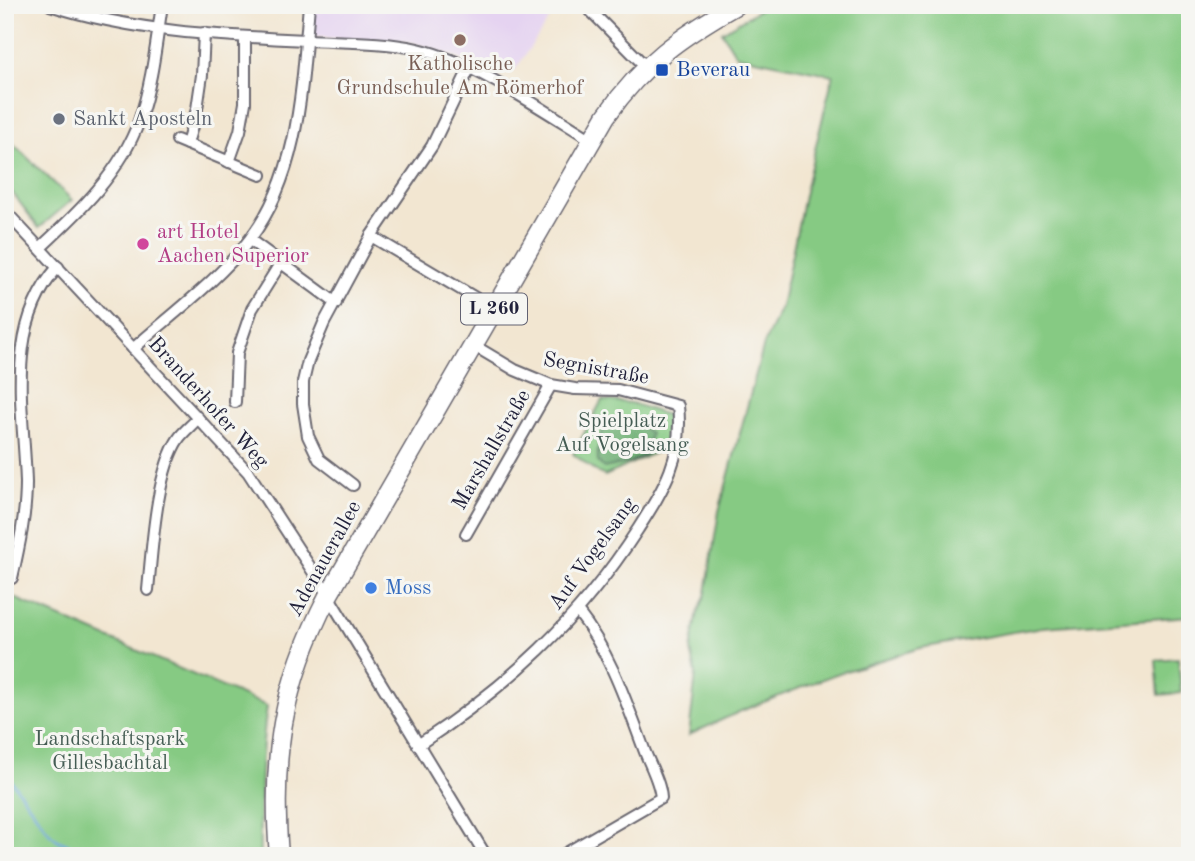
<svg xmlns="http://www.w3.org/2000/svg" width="1195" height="861" viewBox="0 0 1195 861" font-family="'Old Standard TT',serif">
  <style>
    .built { fill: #e5d3f1 }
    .green { fill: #86ca83; stroke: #54765f; stroke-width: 2 }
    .forest { fill: #6cae71; stroke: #476856; stroke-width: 2 }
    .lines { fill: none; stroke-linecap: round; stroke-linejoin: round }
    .stream { stroke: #6ca4db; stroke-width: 2.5 }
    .minor-casing { stroke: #6b6770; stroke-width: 14 }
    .primary-casing { stroke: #6b6770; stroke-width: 21 }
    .minor { stroke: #fff; stroke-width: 10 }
    .primary { stroke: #fff; stroke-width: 18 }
    .education-dot { fill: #8d6e63; stroke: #f6f6f2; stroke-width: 2.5 }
    .transit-dot { fill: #1a4fb4; stroke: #f6f6f2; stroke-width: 2.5 }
    .worship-dot { fill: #6b7280; stroke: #f6f6f2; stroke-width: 2.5 }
    .hotel-dot { fill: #d1479c; stroke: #f6f6f2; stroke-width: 2.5 }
    .shop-dot { fill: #3f7fe0; stroke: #f6f6f2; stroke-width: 2.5 }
    .labels { text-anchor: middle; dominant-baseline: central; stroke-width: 6; stroke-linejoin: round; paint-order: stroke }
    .shield { fill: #f6f6f2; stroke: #626272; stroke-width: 2 }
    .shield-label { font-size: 19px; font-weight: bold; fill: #22223b }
    .education-label { font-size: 21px; fill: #785e54; stroke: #f6f6f2 }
    .transit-label { font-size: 21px; fill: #164399; stroke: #f6f6f2; text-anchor: start }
    .worship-label { font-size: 21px; fill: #5b616d; stroke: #f6f6f2; text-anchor: start }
    .hotel-label { font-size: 21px; fill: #b23c85; stroke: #f6f6f2; text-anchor: start }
    .street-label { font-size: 21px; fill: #22223b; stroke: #f6f6f2 }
    .park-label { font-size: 21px; fill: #455d54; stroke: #f6f6f2 }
    .shop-label { font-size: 21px; fill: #366cbe; stroke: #f6f6f2; text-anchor: start }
  </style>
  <rect width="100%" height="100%" fill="#f6f6f2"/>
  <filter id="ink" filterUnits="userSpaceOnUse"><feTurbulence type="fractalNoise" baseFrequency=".0143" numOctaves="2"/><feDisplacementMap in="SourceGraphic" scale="14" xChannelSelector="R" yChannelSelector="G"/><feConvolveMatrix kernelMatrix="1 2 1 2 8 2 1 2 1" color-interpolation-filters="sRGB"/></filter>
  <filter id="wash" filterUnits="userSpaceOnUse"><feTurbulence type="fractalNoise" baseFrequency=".00686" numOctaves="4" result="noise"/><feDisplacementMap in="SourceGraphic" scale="28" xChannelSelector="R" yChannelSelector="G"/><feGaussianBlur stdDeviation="1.57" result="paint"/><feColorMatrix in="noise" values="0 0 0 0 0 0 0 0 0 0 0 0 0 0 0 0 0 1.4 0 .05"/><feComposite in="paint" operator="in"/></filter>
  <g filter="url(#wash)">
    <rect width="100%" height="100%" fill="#f2e6d1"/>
    <polygon class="built" points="314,5 559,5 515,70 506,64 497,77 454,56 412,42 311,37"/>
    <g class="green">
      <polygon points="767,5 1190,5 1190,616 1043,627 920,648 833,675 741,711 689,735 696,674 691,650 697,616 706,593 719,511 764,344 781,307 805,191 833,75 736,55 722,32"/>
      <polygon points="9,140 72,200 39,228 5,183 5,144"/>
      <polygon points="602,400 631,403 670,416 673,422 672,449 669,451 656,452 605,476 598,473 573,454"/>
      <path d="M5,594L267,706C260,756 259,805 260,856H5Z"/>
      <polygon points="1178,658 1181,693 1159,695 1156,660"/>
    </g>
    <path class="forest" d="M614,420C629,422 638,423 650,433L646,454L631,462L604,468L598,462C597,445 598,429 614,420Z"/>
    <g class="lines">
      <polyline class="stream" points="5,772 50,834 59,841 99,856"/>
    </g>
  </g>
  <g filter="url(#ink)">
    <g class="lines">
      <g class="minor-casing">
        <g id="minor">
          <path d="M50,5C133,32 220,36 307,40C343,42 383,41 418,49C474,62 543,110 592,140"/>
          <polyline points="585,5 646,67"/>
          <polyline points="177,140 261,175"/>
          <polyline points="187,144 197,109 202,75 204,33"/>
          <polyline points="229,162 240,131 245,103 245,37"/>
          <polyline points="5,211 248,472 321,584 486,856"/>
          <polyline points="371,236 494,309"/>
          <polyline points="250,240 336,303"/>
          <path d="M41,247C79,212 121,172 139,121C152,84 156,44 162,5"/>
          <path d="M133,349C171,315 219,280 250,239C300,173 302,85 309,5"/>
          <polyline points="235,402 237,353 252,309 280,264"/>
          <polyline points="353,485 319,459 308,436 303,404 303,382 308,361 324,323 371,236 432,146 469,69"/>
          <polyline points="466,534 551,385"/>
          <path d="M12,578C19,547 26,515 26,483C24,409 4,328 58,267"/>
          <path d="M148,590C152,550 156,471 179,438C184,431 192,425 198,418"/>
          <path d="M418,745C509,685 578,622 638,529C664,488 684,457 678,406L618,390L575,389L551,385L515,370L473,345"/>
          <path d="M561,856L661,798C660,783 651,767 645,752C627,704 610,652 578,612"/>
        </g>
      </g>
      <g class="primary-casing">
        <path id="primary" d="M279,856C271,756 282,685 328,596L606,116C644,62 680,37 736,5"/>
      </g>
      <use href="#minor" class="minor"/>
      <use href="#primary" class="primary"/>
    </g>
  </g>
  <circle class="education-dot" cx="460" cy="40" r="7"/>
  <rect class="transit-dot" x="655" y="63" width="14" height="14" rx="3.5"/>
  <circle class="worship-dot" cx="59" cy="119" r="7"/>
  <circle class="hotel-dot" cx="143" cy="244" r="7"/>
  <circle class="shop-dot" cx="371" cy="588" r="7"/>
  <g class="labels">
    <rect class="shield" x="461" y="293.5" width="66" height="31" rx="5"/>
    <g class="shield-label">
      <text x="494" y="309">L 260</text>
    </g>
    <g class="education-label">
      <text x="460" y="64">Katholische<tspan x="460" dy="24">Grundschule Am Römerhof</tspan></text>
    </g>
    <g class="transit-label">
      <text x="676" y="70">Beverau</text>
    </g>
    <g class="worship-label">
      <text x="73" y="119">Sankt Aposteln</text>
    </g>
    <g class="hotel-label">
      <text x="157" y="232">art Hotel<tspan x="157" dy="24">Aachen Superior</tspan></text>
    </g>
    <g class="street-label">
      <text transform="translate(596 369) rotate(10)">Segnistraße</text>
      <text transform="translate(208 403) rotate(48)">Branderhofer Weg</text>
      <text transform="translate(492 450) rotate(-60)">Marshallstraße</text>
      <text transform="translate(593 554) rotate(-54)">Auf Vogelsang</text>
      <text transform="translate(325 559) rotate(-61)">Adenauerallee</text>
    </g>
    <g class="park-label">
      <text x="622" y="421">Spielplatz<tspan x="622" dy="24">Auf Vogelsang</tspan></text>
      <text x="110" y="739">Landschaftspark<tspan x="110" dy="24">Gillesbachtal</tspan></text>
    </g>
    <g class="shop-label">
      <text x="385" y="588">Moss</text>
    </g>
  </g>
  <rect width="1195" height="861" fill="none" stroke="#f6f6f2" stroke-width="28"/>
</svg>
